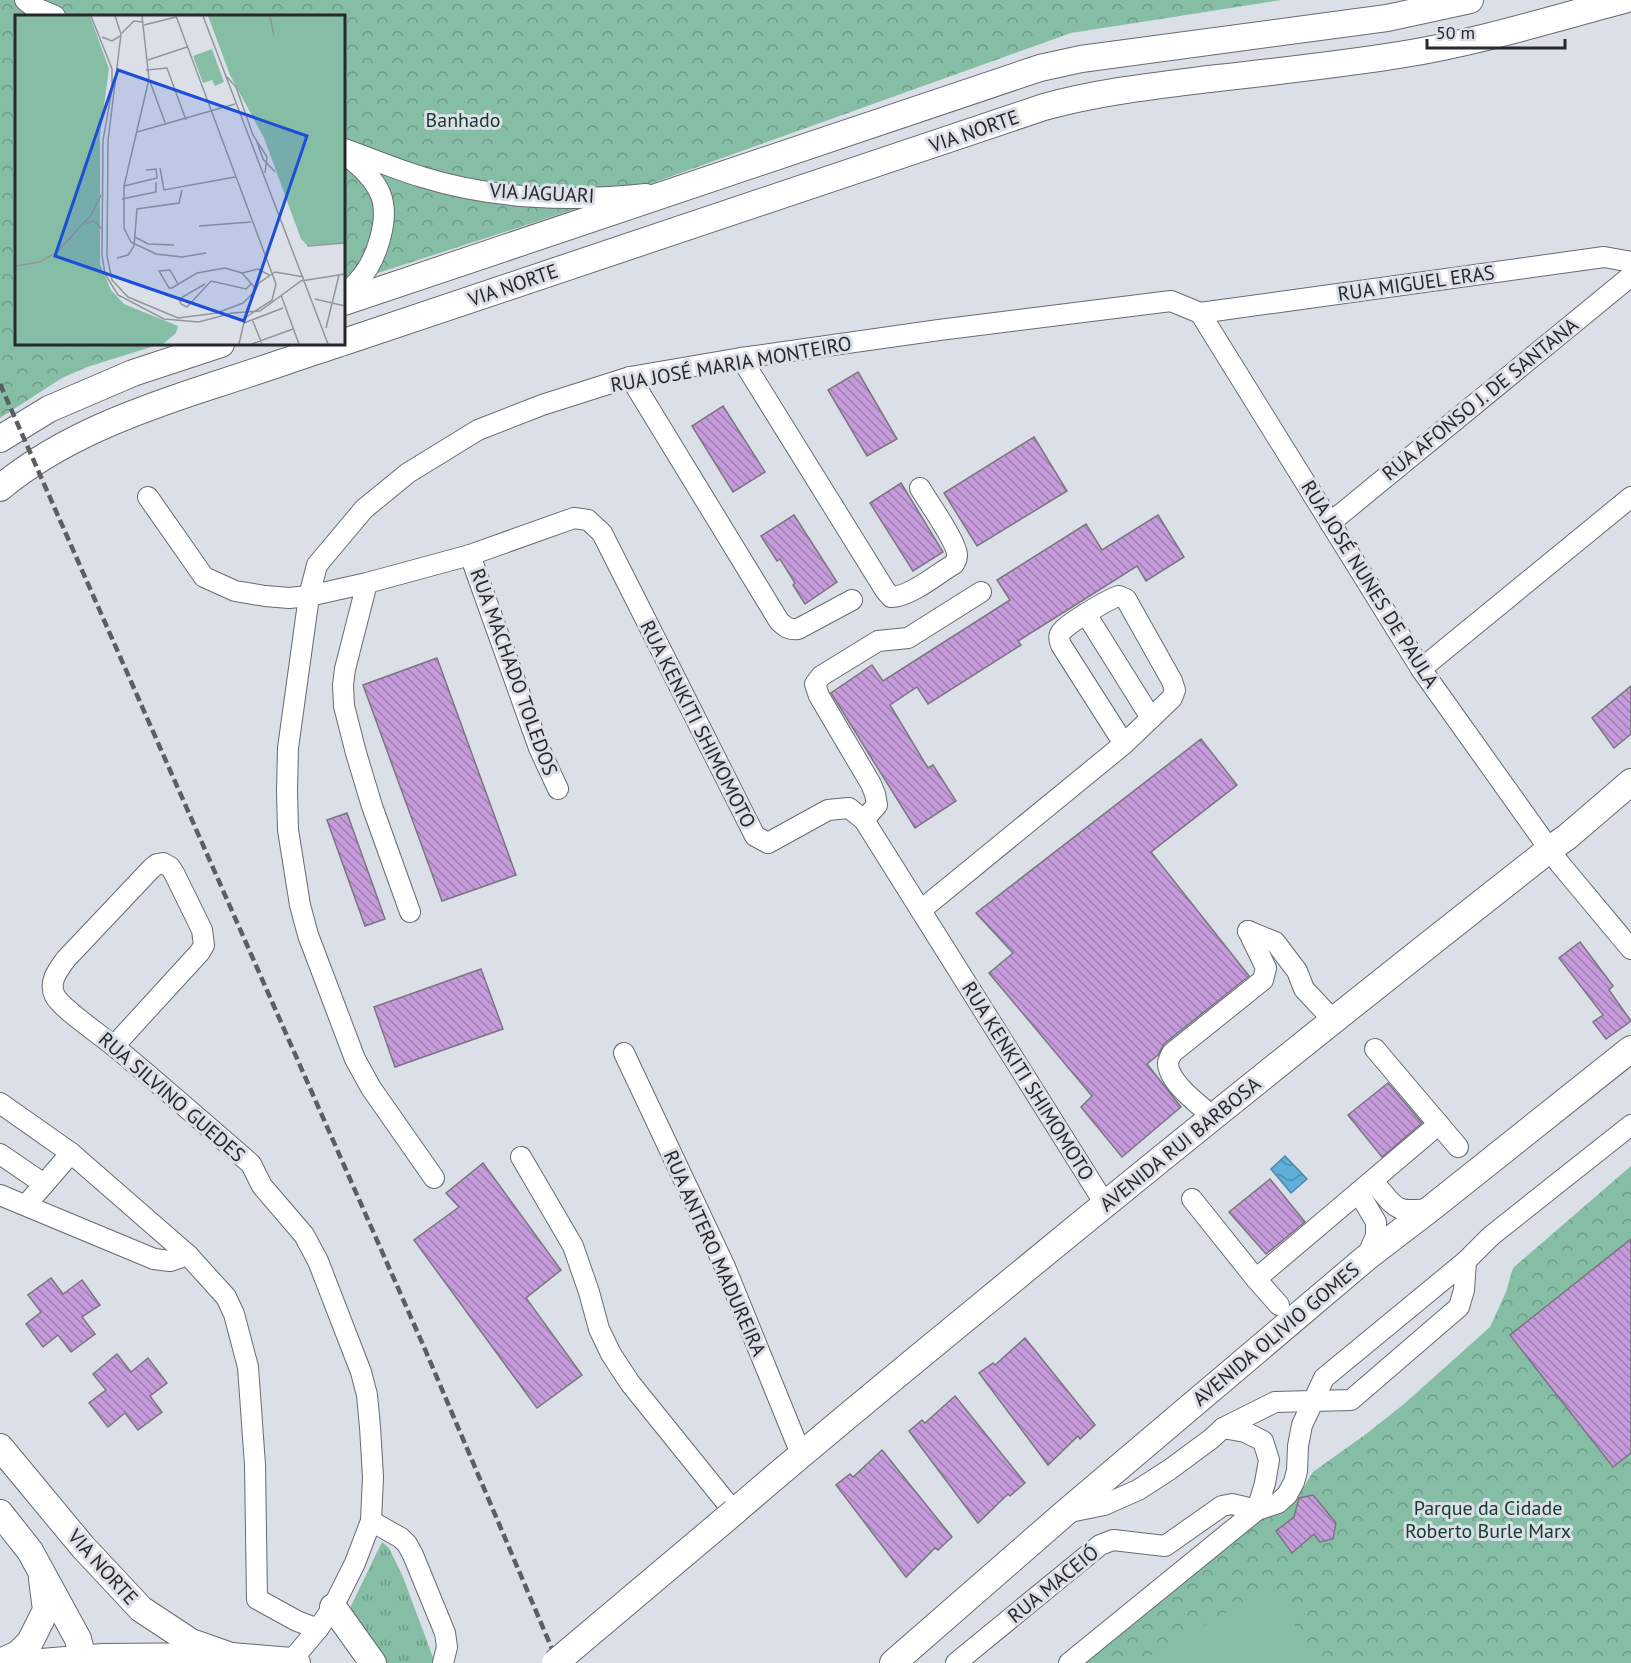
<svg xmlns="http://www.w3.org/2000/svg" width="1631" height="1663" viewBox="0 0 1631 1663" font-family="'PT Sans',sans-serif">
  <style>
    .grass { fill: url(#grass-tufts) }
    .park { fill: url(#park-crowns) }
    .pitch { fill: #86bea5 }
    .water { fill: url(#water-waves); stroke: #4d86a6; stroke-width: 1.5 }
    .building { fill: url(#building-back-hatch); stroke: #7b767e; stroke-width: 1.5 }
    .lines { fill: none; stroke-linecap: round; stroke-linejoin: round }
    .minor-casing { stroke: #666b73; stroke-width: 22 }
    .major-casing { stroke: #666b73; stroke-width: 28 }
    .minor { stroke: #fff; stroke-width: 20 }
    .major { stroke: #fff; stroke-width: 26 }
    .rail { stroke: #5b5e62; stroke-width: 4.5; stroke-dasharray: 9 4.5; stroke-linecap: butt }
    .major-bridge-casing { stroke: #666b73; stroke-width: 28; stroke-linecap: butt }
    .major-bridge { stroke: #fff; stroke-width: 26 }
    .labels { text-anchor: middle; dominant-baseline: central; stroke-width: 6; stroke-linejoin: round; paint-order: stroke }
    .park-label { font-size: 20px; fill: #143b2c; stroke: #dadfe8 }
    .street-label { font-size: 20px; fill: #26282b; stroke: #dadfe8 }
    .inset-road { fill: none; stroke: #92969c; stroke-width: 1.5 }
    .view { fill: #1d4ed8; fill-opacity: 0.15; stroke: #1d4ed8; stroke-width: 3 }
    .inset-edge { fill: none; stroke: #26282b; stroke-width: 3 }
  </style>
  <defs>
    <pattern id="grass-tufts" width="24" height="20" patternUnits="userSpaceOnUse" patternTransform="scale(1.5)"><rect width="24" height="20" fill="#86bea5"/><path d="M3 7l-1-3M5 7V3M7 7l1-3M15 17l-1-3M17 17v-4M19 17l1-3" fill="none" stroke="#6d9a87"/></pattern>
    <pattern id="park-crowns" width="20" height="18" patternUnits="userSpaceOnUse" patternTransform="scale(1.5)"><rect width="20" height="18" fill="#86bea5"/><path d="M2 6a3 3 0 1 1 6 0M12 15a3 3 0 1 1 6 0" fill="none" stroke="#6d9a87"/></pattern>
    <pattern id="water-waves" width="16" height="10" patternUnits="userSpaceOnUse" patternTransform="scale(1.5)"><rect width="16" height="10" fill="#5eafda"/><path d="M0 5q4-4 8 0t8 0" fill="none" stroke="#4d8eb1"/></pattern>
    <pattern id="building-back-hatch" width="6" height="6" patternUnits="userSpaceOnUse" patternTransform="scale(1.5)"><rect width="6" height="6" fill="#c59bdb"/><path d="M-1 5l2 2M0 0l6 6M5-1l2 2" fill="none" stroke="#a07eb2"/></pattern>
  </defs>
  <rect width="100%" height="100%" fill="#dadfe8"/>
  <polygon class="grass" points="382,1542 389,1548 403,1577 434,1660 432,1663 381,1663 347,1614"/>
  <g class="park">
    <polygon points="0,0 1281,0 1071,33 622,194 344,284 344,16 16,16 16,344 161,344 87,367 62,378 0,418"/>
    <polygon points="1631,1166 1631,1663 1073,1663 1256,1512 1278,1508 1298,1496 1313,1472 1366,1434 1404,1404 1490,1327 1506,1292 1513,1268"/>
  </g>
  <polygon class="pitch" points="1274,1587 1316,1663 1137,1663"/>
  <polygon class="water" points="1285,1156 1307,1179 1291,1193 1271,1169"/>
  <g class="building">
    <polygon points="858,372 897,439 867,456 828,390"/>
    <polygon points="723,406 765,472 733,492 692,426"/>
    <polygon points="1034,437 1067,491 977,546 944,493"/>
    <polygon points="901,483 943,552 913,571 870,503"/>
    <polygon points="794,515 837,582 805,604 793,585 795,583 780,559 777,561 761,536"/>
    <polygon points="1158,515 1184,557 1146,581 1137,566 1018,641 1021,645 928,704 917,687 890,705 928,768 933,765 956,801 915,828 831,693 872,665 883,681 1010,600 997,580 1086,524 1102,550"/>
    <polygon points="437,658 516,875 442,901 363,685"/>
    <polygon points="1631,686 1631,734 1614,748 1592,718"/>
    <polygon points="1201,739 1237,785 1151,852 1249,976 1164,1044 1158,1055 1147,1064 1181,1107 1122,1157 1081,1107 1092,1096 989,973 1013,953 976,913"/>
    <polygon points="347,813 385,919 365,926 327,820"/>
    <polygon points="1580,942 1613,986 1609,990 1631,1021 1606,1039 1593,1022 1603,1015 1559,958"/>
    <polygon points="481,969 503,1029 395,1067 374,1007"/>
    <polygon points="1388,1083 1422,1123 1382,1157 1348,1115"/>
    <polygon points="483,1163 561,1270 526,1298 582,1375 537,1408 414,1240 459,1207 446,1193"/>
    <polygon points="1270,1179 1305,1222 1266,1254 1229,1212"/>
    <polygon points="1631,1239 1631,1453 1613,1467 1510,1335"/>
    <polygon points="51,1278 63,1294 82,1280 100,1305 82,1317 95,1334 71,1352 58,1335 43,1347 26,1324 41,1312 28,1295"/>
    <polygon points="1025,1338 1095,1425 1080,1439 1078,1436 1048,1465 979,1373 993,1363 995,1365"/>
    <polygon points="117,1354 131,1372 148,1358 167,1383 150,1396 162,1412 138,1430 125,1413 108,1427 89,1403 106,1390 93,1374"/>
    <polygon points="955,1396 1025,1483 1010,1496 1008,1494 978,1523 909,1431 922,1420 925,1423"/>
    <polygon points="882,1450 952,1537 938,1550 935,1548 906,1577 836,1485 850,1474 853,1477"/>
    <polygon points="1313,1495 1336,1523 1333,1539 1320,1542 1314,1534 1292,1553 1276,1531 1294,1517 1299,1498"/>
  </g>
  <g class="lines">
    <g class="minor-casing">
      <g id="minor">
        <polyline points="25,0 34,7 55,16"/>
        <path d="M344,149C370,158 395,169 422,177C492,199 573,202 646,194"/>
        <path d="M344,293C349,289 354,286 358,281C376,262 391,218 380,193C373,177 359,165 346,155"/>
        <polyline points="1200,313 1421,669 1560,864 1631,949"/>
        <polyline points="1200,313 1604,257 1631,262"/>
        <path d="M741,358L885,590L891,597C910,597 937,574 954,564C956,560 957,560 957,555C957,542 928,502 920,488"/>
        <path d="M630,377L779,621C785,627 789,630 798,629L852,600"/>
        <polyline points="148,497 204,577 235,591 265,596 289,598 309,596 367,583 470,555 574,518 588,520 602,533 755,836 768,843 828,810 849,808 864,820 1105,1204"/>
        <polyline points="1330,523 1631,276"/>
        <polyline points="470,555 539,748 558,789"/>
        <polyline points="367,583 345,669 343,685 344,706 356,753 372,806 410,912"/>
        <polyline points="1086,614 1151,718"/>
        <polyline points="1421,669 1631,497"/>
        <polyline points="864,820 877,805 875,794 871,784 819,696 815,684 821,676 878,641 908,638 981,592"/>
        <path d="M921,910L1124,744L1172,698L1175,690L1172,681L1126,599L1119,596C1108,599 1069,623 1062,631C1058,635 1059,640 1061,645L1124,744"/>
        <polyline points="1248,931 1275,942 1297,971 1304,989 1333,1020"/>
        <path d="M114,1046L200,952L204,945L202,930L174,873L170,867L163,863L157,864L151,869L66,959C58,970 48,982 55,996C63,1010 101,1035 115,1047C161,1085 206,1125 251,1164L262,1186L304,1235L318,1261L361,1372L367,1395L370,1427L373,1477L371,1521L355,1563L333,1607L318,1629L291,1661"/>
        <polyline points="1375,1049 1458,1147"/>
        <polyline points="624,1053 725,1267 801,1454"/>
        <polyline points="0,1103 71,1153 188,1255"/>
        <path d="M1213,1117C1200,1105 1167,1082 1168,1062C1168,1061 1171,1055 1172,1053L1263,980L1266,968L1248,931"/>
        <polyline points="0,1154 44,1184"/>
        <polyline points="521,1157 573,1246 589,1292 599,1329 611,1354 630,1383 734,1512"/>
        <polyline points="434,1178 371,1088 355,1059 308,935 300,905 288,830 287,791 288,748 309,596 317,565 364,509 408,473 478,430 542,405 630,377 741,358 939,330 1171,301 1200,313"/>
        <path d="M1373,1181C1396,1208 1393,1213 1430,1209"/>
        <polyline points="1359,1193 1376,1222 1376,1236 1366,1258"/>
        <polyline points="0,1195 154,1259 170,1261 188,1255 226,1297 234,1314 248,1367 255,1465 257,1599 297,1621 318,1629"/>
        <polyline points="1192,1199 1256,1279 1279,1305"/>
        <polyline points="26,1205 71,1153"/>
        <polyline points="1256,1279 1439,1124"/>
        <polyline points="1065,1513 1104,1505 1138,1490 1169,1470 1211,1439 1223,1428 1275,1402 1351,1400 1459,1307 1464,1290 1466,1261 1491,1236 1631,1125"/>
        <polyline points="371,1521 401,1538 407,1544 413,1555 445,1633 447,1647 443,1663"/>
        <polyline points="956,1663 1100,1545 1113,1540 1165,1546 1222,1506 1232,1504 1257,1510 1278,1503 1287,1495 1294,1482 1297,1471 1298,1446 1302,1425 1324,1378 1466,1261"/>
        <polyline points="1069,1663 1257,1510 1265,1483 1269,1460 1263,1441 1245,1432 1223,1428"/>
      </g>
    </g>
    <g class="major-casing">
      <g id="major">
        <polyline points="344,302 1040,68 1081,59 1387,18 1470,0"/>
        <path d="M344,342L1044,107C1098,92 1153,86 1209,79C1272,72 1336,65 1399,55C1475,43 1549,20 1624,0"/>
        <polyline points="0,439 49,409 133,373 221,344"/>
        <path d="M0,488C60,438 135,411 208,387C252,373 295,358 338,344"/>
        <polyline points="0,1447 83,1547 141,1609 191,1642 231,1656"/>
        <path d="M734,1512C815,1442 898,1374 981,1306C1169,1151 1359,999 1550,849L1567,837L1631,782"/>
        <polyline points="0,1513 30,1551 78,1639 84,1663"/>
        <polyline points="333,1607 373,1663"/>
        <polyline points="0,1662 18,1654 30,1642 46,1610 42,1579"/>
        <polyline points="29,1663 103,1657 231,1656 291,1661 297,1663"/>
        <polyline points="893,1663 1065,1513 1366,1258 1430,1209 1631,1049"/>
      </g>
    </g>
    <use href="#minor" class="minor"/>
    <use href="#major" class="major"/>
    <polyline class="rail" points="0,384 424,1347 558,1663"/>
    <g class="major-bridge-casing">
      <polyline id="major-bridge" points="555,1663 734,1512"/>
    </g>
    <use href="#major-bridge" class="major-bridge"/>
  </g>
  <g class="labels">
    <g class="park-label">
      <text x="463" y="120">Banhado</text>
      <text x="1488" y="1508">Parque da Cidade<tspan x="1488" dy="23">Roberto Burle Marx</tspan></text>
    </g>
    <g class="street-label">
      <text transform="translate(974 131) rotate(-19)">VIA NORTE</text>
      <text transform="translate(542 193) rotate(3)">VIA JAGUARI</text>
      <text transform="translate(1416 283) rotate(-8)">RUA MIGUEL ERAS</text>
      <text transform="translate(513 285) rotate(-19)">VIA NORTE</text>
      <text transform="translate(731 364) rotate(-10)">RUA JOSÉ MARIA MONTEIRO</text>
      <text transform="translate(1480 399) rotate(-39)">RUA AFONSO J. DE SANTANA</text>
      <text transform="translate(1370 584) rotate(58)">RUA JOSÉ NUNES DE PAULA</text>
      <text transform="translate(514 672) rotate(70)">RUA MACHADO TOLEDOS</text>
      <text transform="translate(698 724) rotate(63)">RUA KENKITI SHIMOMOTO</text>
      <text transform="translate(1028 1081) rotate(58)">RUA KENKITI SHIMOMOTO</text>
      <text transform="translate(172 1097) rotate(41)">RUA SILVINO GUEDES</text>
      <text transform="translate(1180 1144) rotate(-39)">AVENIDA RUI BARBOSA</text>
      <text transform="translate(715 1253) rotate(66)">RUA ANTERO MADUREIRA</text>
      <text transform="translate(1276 1334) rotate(-40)">AVENIDA OLIVIO GOMES</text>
      <text transform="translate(103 1567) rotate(48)">VIA NORTE</text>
      <text transform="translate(1053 1584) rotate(-39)">RUA MACEIÓ</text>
    </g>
  </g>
  <g transform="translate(15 15)">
    <rect width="330" height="330" fill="#dadfe8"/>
    <path d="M0,1H75L94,54L85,120V249L96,275L109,289L163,311L161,318L148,329H0ZM193,1H330V228L292,230L286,224L249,123L215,60Z" fill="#86bea5"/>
    <path d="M197,34L209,67L200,71L197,65L188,68L178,41ZM291,154L297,187L276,191L270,158Z" fill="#86bea5"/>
    <path class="inset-road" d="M76,1L97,54V75L88,125L87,240L90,259L103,280L149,304L184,307L217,298L245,296L286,266L330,259M100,1L106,19L93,126L92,241L97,265L113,282L163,303L202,298L228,288L237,279M127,1L134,64L109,171V213L116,227L141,239L167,242L191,238M161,1L261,269L257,285L230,303M188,1L313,329M255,1L259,21M129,10L161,2M107,18L119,6L128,7M87,22L97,26L105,21M133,45L172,32M131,55L152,53L171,105M212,62L221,72L238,120L252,142L250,158M134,64L151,110M122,117L220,89M241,124L248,144L260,157M145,153L149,175L220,162M109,171L142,163L141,154L131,155M107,184L141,177V167M71,208L79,206L87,214M184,211L236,207M120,222L133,229L159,230M292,231L330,228M102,243L113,240L119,231L122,194L164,188L167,175M0,251L25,247L42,237L76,200L86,180M227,258L243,254L254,260M163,269L155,255L144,256L154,273H157L182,258L210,253L227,258L240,273M266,280L284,329M300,284L330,291M166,289L172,292L196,266L231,274L237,268M166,289L164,284L190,269M237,304L247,329M229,308L268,293M311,313L324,260M224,329L232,294L244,268L260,257L289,262M237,329L278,314"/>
    <path class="view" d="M103,55L292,121L229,306L40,241Z"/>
    <rect width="330" height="330" class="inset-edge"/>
  </g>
  <path d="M1427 39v9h138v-9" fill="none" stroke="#26282b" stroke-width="3"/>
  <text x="1436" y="39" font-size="18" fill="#26282b" stroke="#dadfe8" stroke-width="4.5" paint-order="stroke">50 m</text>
</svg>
